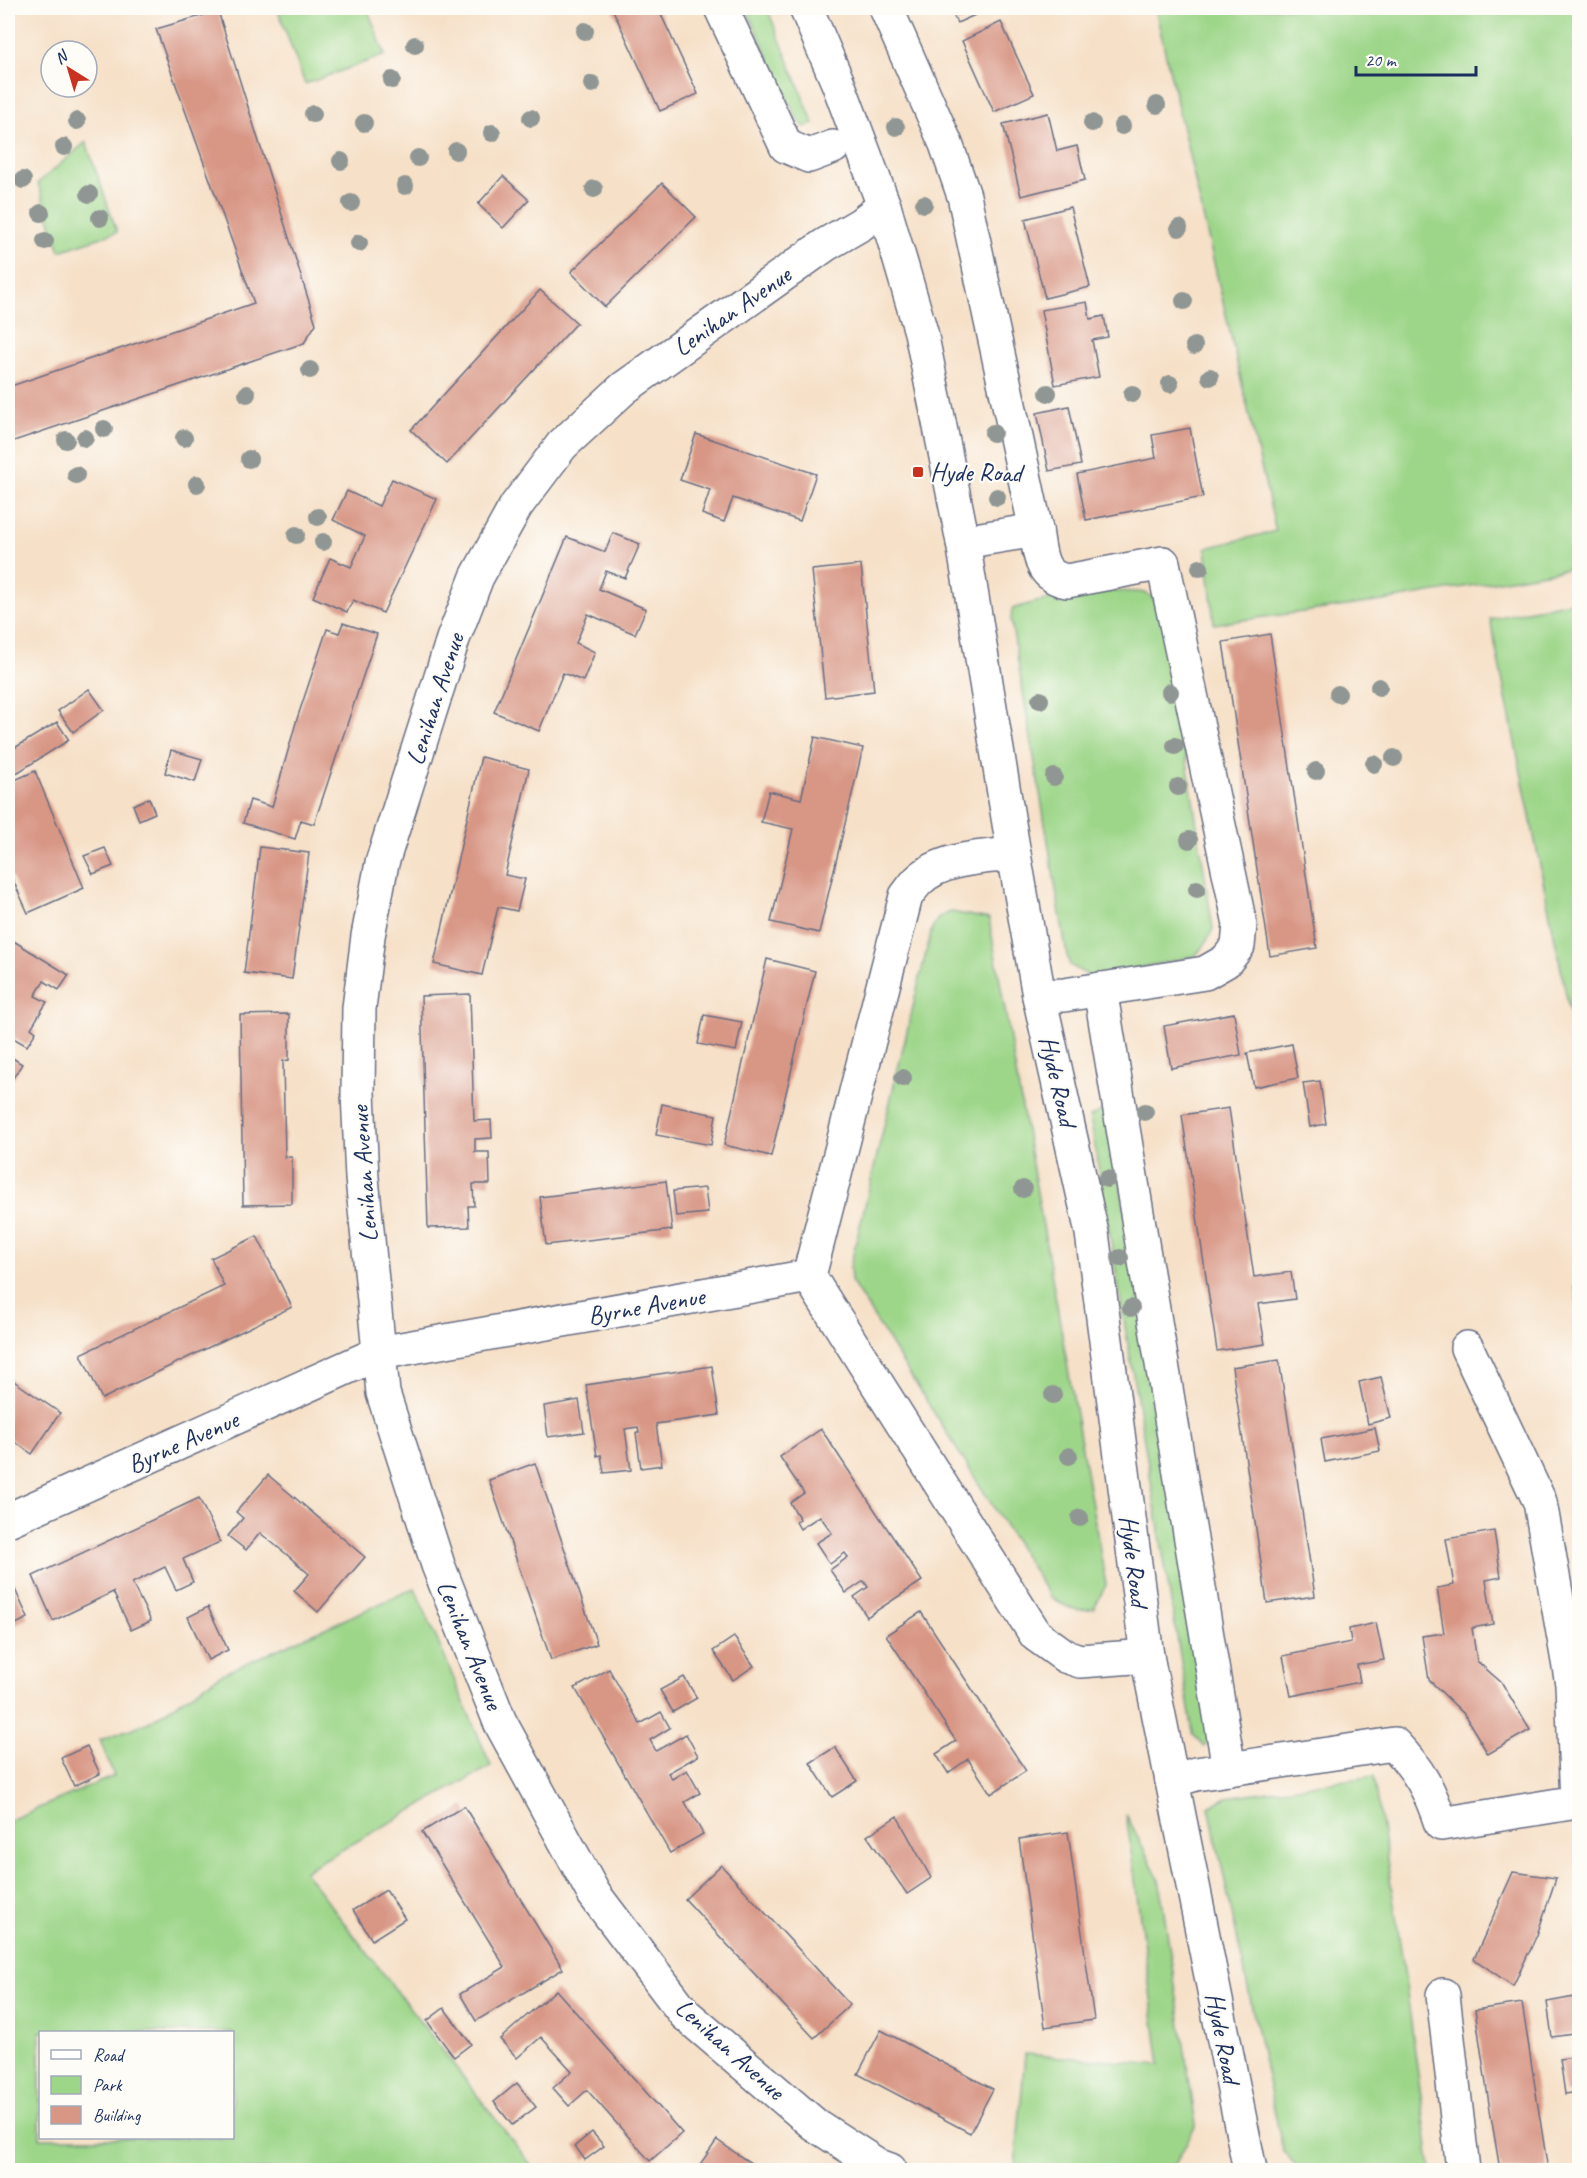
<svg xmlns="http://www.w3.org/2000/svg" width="1587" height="2178" viewBox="0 0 1587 2178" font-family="Caveat,sans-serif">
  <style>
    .green { fill: #9dd689; stroke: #5c8274; stroke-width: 1.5; fill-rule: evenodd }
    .building { fill: #d89685 }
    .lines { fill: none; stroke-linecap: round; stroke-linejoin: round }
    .minor-casing { stroke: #686d83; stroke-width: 36 }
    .minor { stroke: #fff; stroke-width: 33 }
    .tree { fill: #909693 }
    .poi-dot { fill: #c8321e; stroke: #fdfcf7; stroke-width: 2 }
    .labels { text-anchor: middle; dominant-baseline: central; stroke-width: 4.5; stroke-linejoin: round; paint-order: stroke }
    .street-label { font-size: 26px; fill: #1b2f5e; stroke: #fdfcf7 }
    .poi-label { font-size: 26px; fill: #1b2f5e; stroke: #fdfcf7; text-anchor: start }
  </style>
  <rect width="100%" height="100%" fill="#fdfcf7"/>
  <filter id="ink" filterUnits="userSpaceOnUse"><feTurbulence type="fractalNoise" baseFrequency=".0167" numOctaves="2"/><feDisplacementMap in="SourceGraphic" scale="12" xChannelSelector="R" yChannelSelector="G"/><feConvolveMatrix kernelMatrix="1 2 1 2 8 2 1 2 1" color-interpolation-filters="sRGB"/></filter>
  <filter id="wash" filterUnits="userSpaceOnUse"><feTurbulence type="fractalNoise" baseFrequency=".008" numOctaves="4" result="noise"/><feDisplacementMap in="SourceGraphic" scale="24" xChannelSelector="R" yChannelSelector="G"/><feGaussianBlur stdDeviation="1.35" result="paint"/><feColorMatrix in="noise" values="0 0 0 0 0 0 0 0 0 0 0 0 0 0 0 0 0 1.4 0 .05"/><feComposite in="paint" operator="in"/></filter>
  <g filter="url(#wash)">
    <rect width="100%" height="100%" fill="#f6e0c7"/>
    <g class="green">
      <polygon points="277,8 367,8 385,55 305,84"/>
      <polygon points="746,8 767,8 814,124 804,127 795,115"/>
      <polygon points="1155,8 1579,8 1579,567 1383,601 1214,624 1206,548 1276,531"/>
      <polygon points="86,142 117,232 60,251 38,183"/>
      <path d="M1111,591C1122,592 1135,591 1145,593C1161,597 1164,626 1168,639L1213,929L1205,944L1195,956L1092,978L1070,965L1067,955L1011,620L1012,609C1046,598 1076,593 1111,591Z"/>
      <polygon points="1579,600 1580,600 1579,1058 1490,619"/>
      <path d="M951,912L989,919L1106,1585L1094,1608C1074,1613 1067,1607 1050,1597L851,1281L850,1267L932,928L939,917Z"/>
      <polygon points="1107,1108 1216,1732 1204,1747 1193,1733 1090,1117"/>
      <path d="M415,1588L491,1766L304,1871L535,2170H8V1821L114,1776L100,1740L149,1722L222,1674ZM40,2032H232V2138H40Z"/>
      <polygon points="1374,1776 1402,1956 1431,2170 1300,2170 1283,2151 1209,1807 1227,1797"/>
      <polygon points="1126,1814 1159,1879 1196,2125 1172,2170 1015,2170 1025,2054 1160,2065"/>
    </g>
    <g id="blocks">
      <g class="building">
        <polygon points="612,8 658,8 698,94 660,111"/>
        <polygon points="950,8 991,8 957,23"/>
        <polygon points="218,11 316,324 304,343 8,443 8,387 254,303 156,29"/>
        <polygon points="1001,22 1034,94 994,112 962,41"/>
        <polygon points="1048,113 1057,151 1077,146 1085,180 1021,196 1003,124"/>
        <polygon points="503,176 529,200 503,228 478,204"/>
        <polygon points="662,183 696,217 605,307 571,272"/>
        <polygon points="1070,207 1090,287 1045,298 1025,219"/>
        <polygon points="540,290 577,323 447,464 411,430"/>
        <polygon points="1087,302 1090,319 1104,316 1108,337 1092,340 1099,377 1055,385 1041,310"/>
        <polygon points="1069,406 1081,465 1049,471 1037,413"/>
        <polygon points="1190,428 1203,497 1086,520 1077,474 1156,458 1152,435"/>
        <polygon points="696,434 816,474 800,521 733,498 724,522 702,514 710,490 680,480"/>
        <polygon points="392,479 437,499 383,613 353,600 347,612 313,597 330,558 351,567 365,536 333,520 347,491 379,506"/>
        <polygon points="613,533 640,544 625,578 606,571 599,589 646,609 635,634 588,614 576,643 595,652 583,681 563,673 539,731 494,712 567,537 605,552"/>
        <polygon points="861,565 874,691 825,697 812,570"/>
        <polygon points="343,623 377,634 314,824 301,820 295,839 243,823 250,800 272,807 297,719 327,629 339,633"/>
        <polygon points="1270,634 1317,948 1270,956 1223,642"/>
        <polygon points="89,689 104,710 73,732 58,711"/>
        <polygon points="57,722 69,740 12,776 8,769 8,752"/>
        <polygon points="815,737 863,748 819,933 771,922 793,829 761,822 769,791 801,799"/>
        <polygon points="171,750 202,759 195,782 165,773"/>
        <polygon points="481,757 529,769 505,875 525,879 517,911 498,907 482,975 434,964"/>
        <polygon points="35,771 84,888 28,913 8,869 8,783"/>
        <polygon points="149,798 155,813 139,820 133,805"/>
        <polygon points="260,847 309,853 292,979 244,973"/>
        <polygon points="105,848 113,866 93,874 84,856"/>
        <polygon points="12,940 69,975 59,990 44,981 35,996 47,1002 31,1028 36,1032 27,1046 10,1036 8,1040 8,947"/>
        <polygon points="767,959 815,971 771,1156 724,1145"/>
        <polygon points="470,994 474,1121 491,1120 492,1138 475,1139 475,1152 489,1152 490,1184 473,1184 474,1206 468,1206 469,1227 428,1228 421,996"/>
        <polygon points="1234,1013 1241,1055 1171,1068 1164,1026"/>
        <polygon points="289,1014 289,1060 283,1061 285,1157 292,1157 292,1204 243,1205 240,1015"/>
        <polygon points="704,1015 742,1022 736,1051 698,1044"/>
        <polygon points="1292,1044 1298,1078 1254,1087 1247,1053"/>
        <polygon points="8,1055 22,1064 8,1086"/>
        <polygon points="1320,1081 1326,1124 1310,1127 1303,1083"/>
        <polygon points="662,1104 716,1115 711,1145 656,1135"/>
        <polygon points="1229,1108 1254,1277 1291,1272 1295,1299 1258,1304 1265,1344 1217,1351 1182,1115"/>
        <polygon points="666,1181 672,1230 546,1245 540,1197"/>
        <polygon points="705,1188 708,1213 676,1216 673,1191"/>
        <polygon points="257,1236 292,1307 102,1399 81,1354 224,1286 211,1258"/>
        <polygon points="1575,1285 1580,1285 1580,1311 1578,1311"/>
        <polygon points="1279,1360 1315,1596 1267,1603 1232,1367"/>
        <polygon points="712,1366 719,1415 656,1424 662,1465 641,1468 636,1433 639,1433 638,1427 625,1429 631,1470 604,1473 601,1455 597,1456 586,1385"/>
        <polygon points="8,1377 60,1413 32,1454 8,1437"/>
        <polygon points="1381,1377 1391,1418 1368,1424 1359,1382"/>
        <polygon points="579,1400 584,1432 548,1437 544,1406"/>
        <polygon points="1375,1428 1380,1451 1325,1462 1321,1439"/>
        <polygon points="821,1429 922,1581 867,1617 854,1597 868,1587 864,1581 846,1593 830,1570 848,1557 845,1553 830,1564 816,1543 832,1533 820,1516 800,1529 796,1522 800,1519 790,1503 804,1493 780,1457"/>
        <polygon points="535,1463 597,1644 551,1660 489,1480"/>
        <polygon points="268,1475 365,1557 318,1612 294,1591 309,1574 285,1553 260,1533 246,1550 228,1536 243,1518 236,1512"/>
        <polygon points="199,1498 220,1542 183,1559 193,1582 176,1590 165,1567 132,1583 151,1621 131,1630 113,1592 53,1621 33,1576"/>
        <polygon points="1494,1531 1501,1577 1486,1580 1493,1624 1472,1628 1477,1661 1502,1683 1530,1730 1488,1754 1464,1714 1429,1680 1422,1636 1444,1633 1437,1588 1454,1585 1446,1539"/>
        <polygon points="8,1574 28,1618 8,1628"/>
        <polygon points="208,1607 228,1650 208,1660 188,1617"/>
        <polygon points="921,1612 1026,1771 991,1794 968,1759 948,1773 936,1754 956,1741 886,1635"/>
        <polygon points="1376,1623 1384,1660 1357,1665 1360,1682 1291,1696 1283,1656 1351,1642 1349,1629"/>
        <polygon points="734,1637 754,1666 733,1680 713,1651"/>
        <polygon points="609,1669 640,1724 661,1712 670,1728 650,1740 656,1751 686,1734 698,1756 668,1773 672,1779 687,1770 700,1793 685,1802 703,1834 670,1853 575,1688"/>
        <polygon points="684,1677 697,1698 673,1712 660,1690"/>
        <polygon points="87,1746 100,1774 74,1786 61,1758"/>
        <polygon points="835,1747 857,1781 832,1797 810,1763"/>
        <polygon points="464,1806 563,1969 476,2021 460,1994 505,1967 422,1832"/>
        <polygon points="897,1816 931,1878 907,1894 867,1836"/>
        <polygon points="1068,1832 1094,2020 1045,2027 1019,1839"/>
        <polygon points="721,1865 850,2005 814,2038 685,1899"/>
        <polygon points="1513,1872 1556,1878 1537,1935 1513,1986 1474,1959"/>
        <polygon points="386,1890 405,1919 372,1940 353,1910"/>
        <polygon points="556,1990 682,2133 650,2161 587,2090 569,2106 553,2088 572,2071 541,2037 517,2058 500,2039"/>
        <polygon points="1580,1996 1580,2033 1552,2037 1547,2002"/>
        <polygon points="1522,2003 1547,2164 1548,2170 1500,2170 1489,2104 1475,2010"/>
        <polygon points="444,2008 471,2044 454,2057 427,2021"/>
        <polygon points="881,2030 993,2089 970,2133 858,2074"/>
        <polygon points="1580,2056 1580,2092 1565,2094 1560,2059"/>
        <polygon points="517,2083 536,2107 512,2125 494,2102"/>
        <polygon points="592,2132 604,2146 585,2160 575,2146"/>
        <polygon points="717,2140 743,2158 762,2170 696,2170"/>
      </g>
    </g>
  </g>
  <g filter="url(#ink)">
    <use href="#blocks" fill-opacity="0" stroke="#686d83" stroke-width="1.5"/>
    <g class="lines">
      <g class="minor-casing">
        <g id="minor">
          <polyline points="721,8 786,146 809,156 833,147"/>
          <polyline points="806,8 838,83 884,206 921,332 963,542 1014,854 1039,996 1092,1233 1147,1656 1250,2170"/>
          <polyline points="886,8 946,144 964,196 1036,530"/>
          <polyline points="884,206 861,224 825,245 624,388 562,445 516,506 477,577 453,639 382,863 368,936 359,1008 358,1093 362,1178 383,1393 438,1565 500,1722 594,1894 685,2014 814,2124 879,2166 890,2170"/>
          <path d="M963,542L1036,530C1040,554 1039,576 1067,581L1163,563L1240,924L1238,946L1226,961L1205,973L1064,995L1039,996"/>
          <polyline points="1100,989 1229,1769 1196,1774 1172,1781"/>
          <polyline points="809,1276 1036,1635 1065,1656 1080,1661 1147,1656"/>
          <path d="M8,1520L379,1353L809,1276L906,896C910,891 914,885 918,881C941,858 983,857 1014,854"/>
          <path d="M1229,1769L1394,1744C1419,1770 1430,1790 1441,1824L1577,1802L1572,1684L1540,1502L1467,1348"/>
          <polyline points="1443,1995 1463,2170"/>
        </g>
      </g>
      <use href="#minor" class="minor"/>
    </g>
    <g class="tree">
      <circle cx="585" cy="31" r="9"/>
      <circle cx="415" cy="45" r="9"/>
      <circle cx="392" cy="80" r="9"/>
      <circle cx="592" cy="84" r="9"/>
      <circle cx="1157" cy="105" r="9"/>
      <circle cx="313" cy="114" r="9"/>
      <circle cx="531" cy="118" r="9"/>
      <circle cx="77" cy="121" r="9"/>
      <circle cx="364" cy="123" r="9"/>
      <circle cx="1092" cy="123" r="9"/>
      <circle cx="1122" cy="126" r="9"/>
      <circle cx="896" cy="127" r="9"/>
      <circle cx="492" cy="133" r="9"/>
      <circle cx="64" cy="147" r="9"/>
      <circle cx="456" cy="151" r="9"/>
      <circle cx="418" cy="158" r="9"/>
      <circle cx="341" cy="161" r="9"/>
      <circle cx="23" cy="180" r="9"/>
      <circle cx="405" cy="186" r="9"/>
      <circle cx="594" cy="189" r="9"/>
      <circle cx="89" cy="194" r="9"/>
      <circle cx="351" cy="203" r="9"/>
      <circle cx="924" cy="204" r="9"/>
      <circle cx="41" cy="213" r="9"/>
      <circle cx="100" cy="218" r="9"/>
      <circle cx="1179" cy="228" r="9"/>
      <circle cx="45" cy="241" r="9"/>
      <circle cx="359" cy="243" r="9"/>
      <circle cx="1184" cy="301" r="9"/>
      <circle cx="1194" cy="346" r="9"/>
      <circle cx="310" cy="370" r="9"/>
      <circle cx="1210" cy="377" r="9"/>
      <circle cx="1170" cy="384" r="9"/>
      <circle cx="1048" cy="393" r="9"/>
      <circle cx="247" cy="394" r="9"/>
      <circle cx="1132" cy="394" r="9"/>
      <circle cx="104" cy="429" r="9"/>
      <circle cx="993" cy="433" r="9"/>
      <circle cx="85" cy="438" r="9"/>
      <circle cx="184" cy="438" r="9"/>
      <circle cx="66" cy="440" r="9"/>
      <circle cx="249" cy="459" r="9"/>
      <circle cx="76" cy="475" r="9"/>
      <circle cx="197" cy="484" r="9"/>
      <circle cx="997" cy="497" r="9"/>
      <circle cx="318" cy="517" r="9"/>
      <circle cx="296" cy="535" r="9"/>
      <circle cx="323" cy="542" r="9"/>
      <circle cx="1200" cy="568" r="9"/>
      <circle cx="1379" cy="687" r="9"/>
      <circle cx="1170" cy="692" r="9"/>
      <circle cx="1338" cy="694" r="9"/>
      <circle cx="1040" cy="700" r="9"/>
      <circle cx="1175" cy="746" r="9"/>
      <circle cx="1394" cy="758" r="9"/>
      <circle cx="1374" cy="764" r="9"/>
      <circle cx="1316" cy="771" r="9"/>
      <circle cx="1054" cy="777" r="9"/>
      <circle cx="1178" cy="787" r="9"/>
      <circle cx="1189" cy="840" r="9"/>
      <circle cx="1197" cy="889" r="9"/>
      <circle cx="903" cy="1078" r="9"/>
      <circle cx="1145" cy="1112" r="9"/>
      <circle cx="1107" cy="1179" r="9"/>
      <circle cx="1023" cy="1189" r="9"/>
      <circle cx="1120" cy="1258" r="9"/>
      <circle cx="1131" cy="1308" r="9"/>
      <circle cx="1053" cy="1395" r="9"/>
      <circle cx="1069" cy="1456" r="9"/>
      <circle cx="1080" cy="1518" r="9"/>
    </g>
  </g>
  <rect class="poi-dot" x="912" y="466" width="12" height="12" rx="3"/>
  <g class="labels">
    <g class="street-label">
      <text transform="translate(732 311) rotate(-35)">Lenihan Avenue</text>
      <text transform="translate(435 699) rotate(-72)">Lenihan Avenue</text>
      <text transform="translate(1058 1081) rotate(77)">Hyde Road</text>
      <text transform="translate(364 1174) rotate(-94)">Lenihan Avenue</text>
      <text transform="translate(646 1306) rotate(-10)">Byrne Avenue</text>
      <text transform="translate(183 1442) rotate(-24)">Byrne Avenue</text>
      <text transform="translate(1134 1561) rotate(83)">Hyde Road</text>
      <text transform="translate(470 1645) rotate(68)">Lenihan Avenue</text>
      <text transform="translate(1223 2038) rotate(79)">Hyde Road</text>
      <text transform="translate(730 2049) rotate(42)">Lenihan Avenue</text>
    </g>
    <g class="poi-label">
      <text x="930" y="472">Hyde Road</text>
    </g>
  </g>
  <rect width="1587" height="2178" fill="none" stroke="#fdfcf7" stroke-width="30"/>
  <rect x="39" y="2031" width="195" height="108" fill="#fdfcf7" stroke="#a3aaba" stroke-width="1.5"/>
  <rect x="51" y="2050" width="30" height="9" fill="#ffffff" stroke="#a3aaba" stroke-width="1.5"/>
  <text x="93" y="2061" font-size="18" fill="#1b2f5e">Road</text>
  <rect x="51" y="2076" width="30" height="18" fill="#9dd689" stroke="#a3aaba" stroke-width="1.5"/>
  <text x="93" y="2091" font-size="18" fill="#1b2f5e">Park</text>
  <rect x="51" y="2106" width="30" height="18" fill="#d89685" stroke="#a3aaba" stroke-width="1.5"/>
  <text x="93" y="2121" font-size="18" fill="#1b2f5e">Building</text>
  <g transform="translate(69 69) rotate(323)"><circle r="28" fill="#fdfcf7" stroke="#a3aaba" stroke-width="1.5"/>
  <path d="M0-4.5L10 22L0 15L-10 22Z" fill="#c8321e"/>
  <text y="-9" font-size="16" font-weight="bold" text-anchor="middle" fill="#1b2f5e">N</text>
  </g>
  <path d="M1356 66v9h120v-9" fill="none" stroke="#1b2f5e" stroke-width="3"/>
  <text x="1365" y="66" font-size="18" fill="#1b2f5e" stroke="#fdfcf7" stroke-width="4.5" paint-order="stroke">20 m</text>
</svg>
